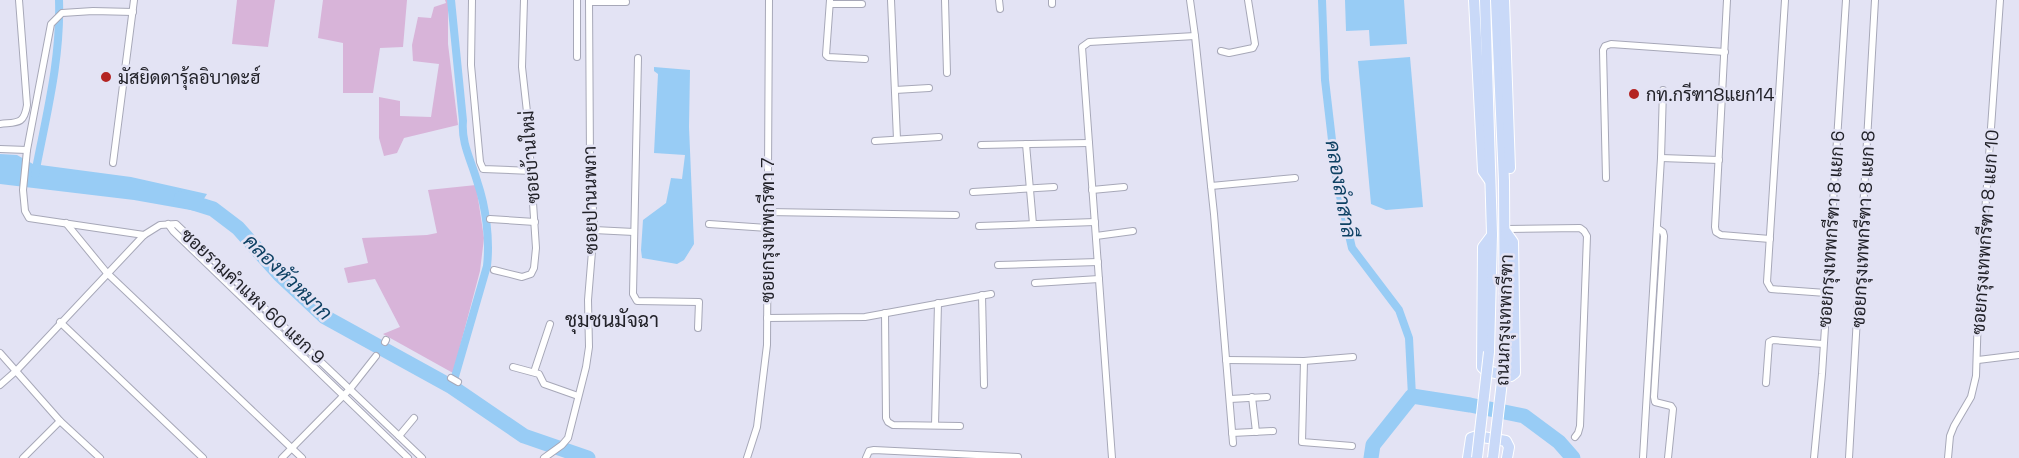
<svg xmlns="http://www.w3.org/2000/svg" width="2019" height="458" viewBox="0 0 2019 458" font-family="'Space Grotesk',Sarabun,sans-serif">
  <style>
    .green { fill: #d8b4d9 }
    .water { fill: #98ccf5 }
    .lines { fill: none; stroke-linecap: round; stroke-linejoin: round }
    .canal { stroke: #98ccf5; stroke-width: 8 }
    .river { stroke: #98ccf5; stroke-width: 15 }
    .minor-casing { stroke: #a7a8b8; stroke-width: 8 }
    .primary-casing { stroke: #fff; stroke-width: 12 }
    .minor { stroke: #fff; stroke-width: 6 }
    .primary { stroke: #c9d9f8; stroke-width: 10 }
    .primary-bridge-casing { stroke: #fff; stroke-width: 12; stroke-linecap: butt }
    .primary-bridge { stroke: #c9d9f8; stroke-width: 10 }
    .poi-dot { fill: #b42422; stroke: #e3e3f4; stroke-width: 2 }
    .labels { text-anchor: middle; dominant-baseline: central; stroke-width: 5; stroke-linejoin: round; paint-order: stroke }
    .poi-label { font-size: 18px; fill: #222229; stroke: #e3e3f4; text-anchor: start }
    .street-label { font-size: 18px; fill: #222229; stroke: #e3e3f4 }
    .water-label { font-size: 20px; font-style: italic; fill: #0e4163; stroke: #e3e3f4 }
    .neighbourhood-label { font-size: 20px; fill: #222229; stroke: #e3e3f4 }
  </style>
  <rect width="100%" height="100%" fill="#e3e3f4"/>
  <g class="green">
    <polygon points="237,0 275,0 268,47 232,44"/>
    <polygon points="323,0 407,0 403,47 380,48 373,93 343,93 343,43 318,38"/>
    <polygon points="445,0 448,0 448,44 458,125 404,138 397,153 384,156 379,138 379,97 400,101 400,116 431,117 439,64 413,61 412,45 418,17 431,18 434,7 446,3"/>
    <polygon points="476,185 484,238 480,271 453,373 383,334 400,327 375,279 348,283 344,268 368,263 362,238 427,235 437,233 428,190"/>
  </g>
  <g class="water">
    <polygon points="1345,0 1404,0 1407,44 1370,46 1369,30 1346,31"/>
    <polygon points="1410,57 1423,207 1386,210 1371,204 1358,61"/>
    <polygon points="654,67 690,70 689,127 694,244 684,260 677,264 642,258 641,250 643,220 666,203 671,178 682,179 685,155 654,153 658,74 654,71"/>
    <polygon points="0,154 17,155 33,164 131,177 207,194 196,211 134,200 0,184"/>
  </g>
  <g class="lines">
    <g class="canal">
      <path d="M451,0L463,121C461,143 471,160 477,181C486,207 490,239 487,266L452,387"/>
      <polyline points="1322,0 1325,80 1337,183 1352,248 1399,310 1409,338 1412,396"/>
      <path d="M35,174C46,116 61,60 59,0"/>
    </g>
    <g class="river">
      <polyline points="181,199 213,209 238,228 280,275 325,317 452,387 524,436 588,458"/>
      <polyline points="1371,458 1373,445 1412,396 1470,405 1524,416 1559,442 1573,458"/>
    </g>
    <g class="minor-casing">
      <g id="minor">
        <polyline points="472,0 471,65 480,162 483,169 532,171"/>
        <polyline points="830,0 826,55 828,57 865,59"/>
        <polyline points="891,0 897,139"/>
        <polyline points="945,0 947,73"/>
        <polyline points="999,0 1000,9"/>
        <polyline points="1052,0 1052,4"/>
        <polyline points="1190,0 1195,36 1214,214 1233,443"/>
        <polyline points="1727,0 1715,227 1716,232 1721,235 1770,239"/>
        <polyline points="1785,0 1767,282 1771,289 1826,293"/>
        <polyline points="589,2 626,2"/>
        <polyline points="830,4 862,4"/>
        <polyline points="133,12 93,11 62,13 51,24 27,150 23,190 25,211 29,218 144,235"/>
        <polyline points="1221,51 1229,53 1253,48 1255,44 1248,0"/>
        <polyline points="577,57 577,0"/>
        <polyline points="638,58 633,294 637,301 699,302 698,328"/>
        <polyline points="895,90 929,88"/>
        <path d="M0,124C17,122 24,125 27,105L19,0"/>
        <polyline points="875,141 939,137"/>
        <polyline points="1026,144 1033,224"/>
        <polyline points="981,145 1089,143"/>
        <polyline points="0,149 27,150"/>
        <polyline points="1661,158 1719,160"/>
        <polyline points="113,163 134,0"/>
        <polyline points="1606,178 1603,50 1605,46 1611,44 1725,52"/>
        <polyline points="1211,186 1295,178"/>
        <polyline points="1092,190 1124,187"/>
        <polyline points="973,192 1054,187"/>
        <polyline points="767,212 956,215"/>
        <polyline points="490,219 535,222"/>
        <polyline points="66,223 107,273 302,458"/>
        <polyline points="168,224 173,231 408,458"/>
        <polyline points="709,224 767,228"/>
        <polyline points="979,226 1095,222"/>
        <polyline points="1657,228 1663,232 1664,236 1654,397 1655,402 1671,406 1673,409 1668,458"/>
        <polyline points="1506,229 1580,228 1584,231 1587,236 1580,426 1578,433 1575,437"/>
        <polyline points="594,230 634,232"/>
        <polyline points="1096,236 1133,231"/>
        <polyline points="998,265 1098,262"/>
        <polyline points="494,270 522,277 531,274 534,268 536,248 527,112 522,67 524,0"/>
        <polyline points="1035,283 1099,279"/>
        <polyline points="982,295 984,385"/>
        <polyline points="885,313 886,418 888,422 893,425 960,426"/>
        <polyline points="767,318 865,317 991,294"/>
        <polyline points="60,322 203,458"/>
        <polyline points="385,342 386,340"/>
        <polyline points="0,353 60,421 100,458"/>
        <polyline points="1226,360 1304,361 1353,357"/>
        <polyline points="1978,360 2019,355"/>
        <polyline points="1304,361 1302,442 1352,446"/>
        <polyline points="513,367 539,374 544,384 578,396"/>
        <polyline points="534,372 550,324"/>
        <polyline points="451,378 458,382"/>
        <polyline points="1766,383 1769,342 1773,340 1823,344"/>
        <polyline points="0,385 16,371 144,235 160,225 176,224 422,458"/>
        <polyline points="1252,397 1256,432"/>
        <polyline points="1230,399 1267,397"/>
        <polyline points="935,425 938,303"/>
        <polyline points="1232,433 1273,431"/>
        <polyline points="399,436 414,418"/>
        <polyline points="23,458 60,421"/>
        <polyline points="282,458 350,389 376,356"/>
        <polyline points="544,458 562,445 568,438 586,367 589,347 588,300 594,227 590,159 589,0"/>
        <polyline points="747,458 757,427 767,345 769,0"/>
        <polyline points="866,458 869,451 874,450 1018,457"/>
        <polyline points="1112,458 1082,47 1089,42 1195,36"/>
        <polyline points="1643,458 1661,158 1663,90"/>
        <polyline points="1814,458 1822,374 1846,0"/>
        <polyline points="1849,458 1875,0"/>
        <polyline points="1948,458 1950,436 1954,426 1971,397 1976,376 1978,313 2000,0"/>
      </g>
    </g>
    <g class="primary-casing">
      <g id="primary">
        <polyline points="1474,0 1483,171 1490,181"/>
        <polyline points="1485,0 1492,234 1489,352"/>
        <polyline points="1496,0 1504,181 1505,356"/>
        <polyline points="1504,0 1510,168"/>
        <polyline points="1492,235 1483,247 1482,367 1486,371 1511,376 1515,373 1513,242 1506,232"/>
        <polyline points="1468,458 1471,438 1477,436 1506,441 1509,447 1507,458"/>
      </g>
    </g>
    <use href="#minor" class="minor"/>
    <use href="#primary" class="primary"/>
    <g class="primary-bridge-casing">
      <g id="primary-bridge">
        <polyline points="1477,458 1489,352"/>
        <polyline points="1493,458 1505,356"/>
      </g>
    </g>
    <use href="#primary-bridge" class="primary-bridge"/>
  </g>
  <g class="poi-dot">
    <circle cx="106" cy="77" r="6"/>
    <circle cx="1634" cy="94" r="6"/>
  </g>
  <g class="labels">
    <g class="poi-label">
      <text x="118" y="77">มัสยิดดารุ้ลอิบาดะฮ์</text>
      <text x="1646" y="94">กท.กรีฑา8แยก14</text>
    </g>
    <g class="street-label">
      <text transform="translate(530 157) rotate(-94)">ซอยบ้านใหม่</text>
      <text transform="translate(590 200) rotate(-91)">ซอยปานนพภา</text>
      <text transform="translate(1831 229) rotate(-86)">ซอยกรุงเทพกรีฑา 8 แยก 6</text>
      <text transform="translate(1863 229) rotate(-87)">ซอยกรุงเทพกรีฑา 8 แยก 8</text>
      <text transform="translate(767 230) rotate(-90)">ซอยกรุงเทพกรีฑา 7</text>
      <text transform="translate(1985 232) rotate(-86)">ซอยกรุงเทพกรีฑา 8 แยก 10</text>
      <text transform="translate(253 296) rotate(43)">ซอยรามคำแหง 60 แยก 9</text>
      <text transform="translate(1504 320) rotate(-88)">ถนนกรุงเทพกรีฑา</text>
    </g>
    <g class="water-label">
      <text transform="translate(1341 189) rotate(80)">คลองลำสาลี</text>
      <text transform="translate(288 277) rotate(44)">คลองหัวหมาก</text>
    </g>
    <g class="neighbourhood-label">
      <text x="612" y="320">ชุมชนมัจฉา</text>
    </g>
  </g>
</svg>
